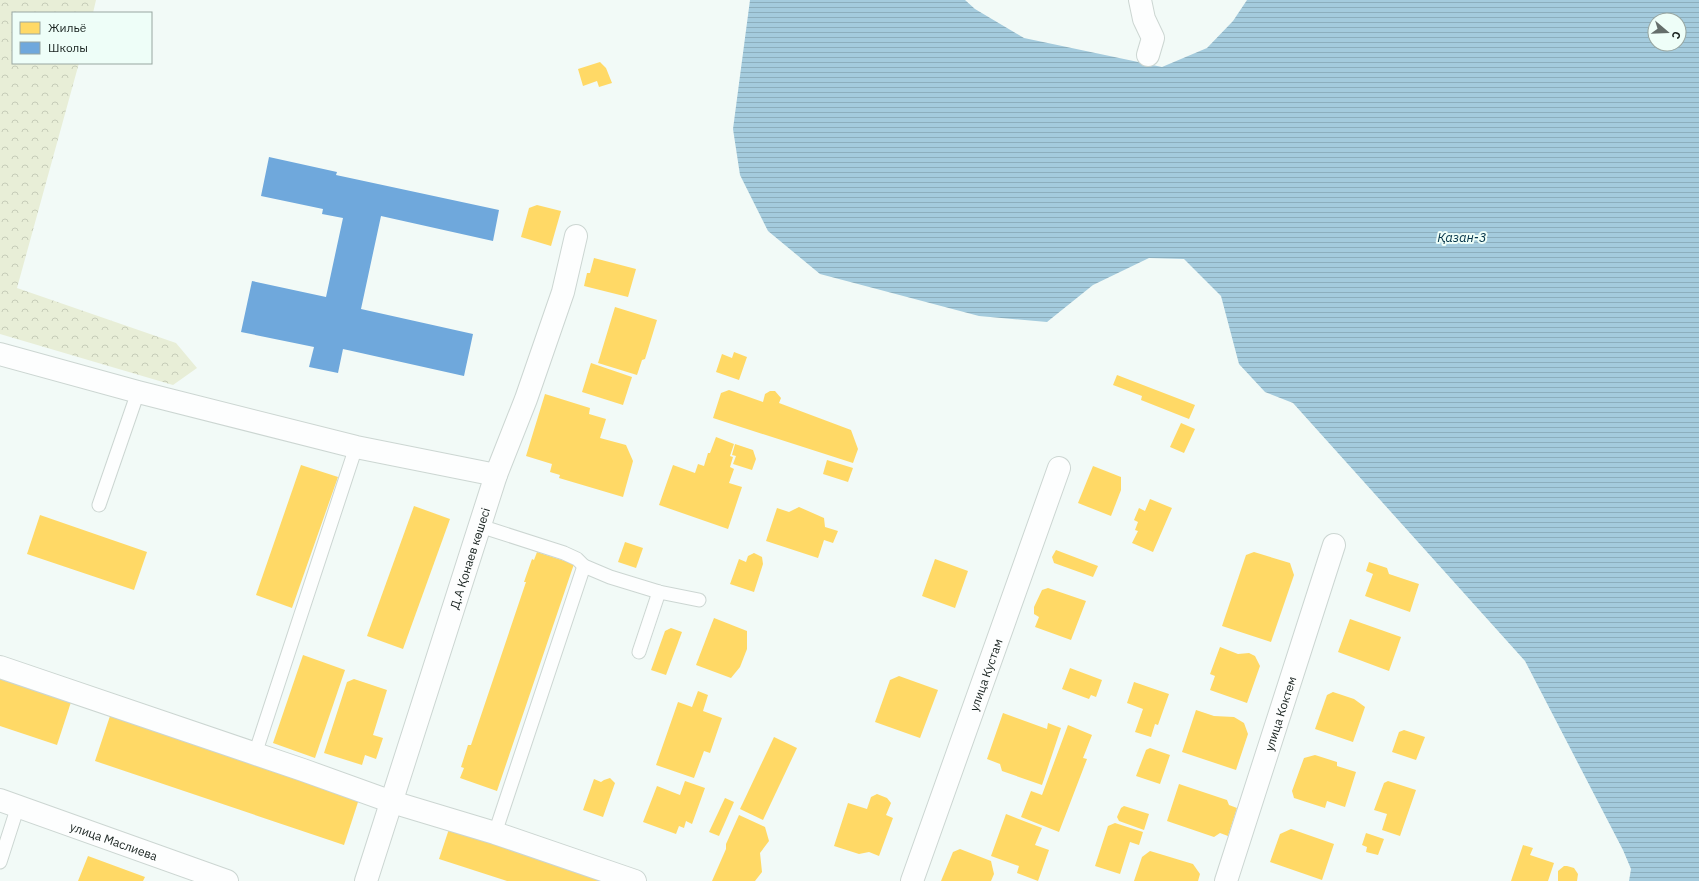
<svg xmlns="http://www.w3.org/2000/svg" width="1699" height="881" viewBox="0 0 1699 881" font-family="'IBM Plex Sans',sans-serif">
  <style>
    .forest { fill: url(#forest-crowns) }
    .water { fill: url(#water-rules); fill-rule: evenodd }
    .homes { fill: #ffd966 }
    .schools { fill: #6fa8dc }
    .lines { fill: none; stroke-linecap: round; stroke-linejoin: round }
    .lane-casing { stroke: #ccd6d2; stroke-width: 15 }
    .street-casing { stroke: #ccd6d2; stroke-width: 24 }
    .lane { stroke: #fdfefe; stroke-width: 13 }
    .street { stroke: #fdfefe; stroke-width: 22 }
    .labels { text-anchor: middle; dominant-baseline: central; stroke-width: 4; stroke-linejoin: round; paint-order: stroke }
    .street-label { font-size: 12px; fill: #18221f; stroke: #eefef8 }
    .water-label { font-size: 13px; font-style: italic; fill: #063549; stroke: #eefef8 }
  </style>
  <defs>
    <pattern id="forest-crowns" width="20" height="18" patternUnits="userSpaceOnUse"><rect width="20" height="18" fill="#e8eed7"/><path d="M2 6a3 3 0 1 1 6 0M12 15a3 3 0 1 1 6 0" fill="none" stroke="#c6ccb8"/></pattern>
    <pattern id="water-rules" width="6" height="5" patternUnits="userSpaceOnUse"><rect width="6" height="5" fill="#a4cbdd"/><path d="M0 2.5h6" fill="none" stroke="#8caebd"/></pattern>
  </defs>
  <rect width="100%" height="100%" fill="#f2faf7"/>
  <polygon class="forest" points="0,0 96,0 93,13 13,13 13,63 79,63 17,288 176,343 197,368 173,385 0,334"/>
  <path class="water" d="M750,0H965L975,9L1024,38L1162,67L1207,48L1233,21L1247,0H1699V881H1629L1631,869L1623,850L1525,661L1293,403L1265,392L1239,364L1221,296L1184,259L1149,258L1093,285L1047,322L979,316L820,274L768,231L740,175L733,129ZM1655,20H1679V44H1655Z"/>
  <g class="homes">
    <polygon points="600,62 606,68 612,83 599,87 597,81 583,86 578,69"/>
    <polygon points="537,205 561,211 551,246 521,237 529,208"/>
    <polygon points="594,258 636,269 628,297 584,286 587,273 590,273"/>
    <polygon points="615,307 657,320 645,359 642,360 637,375 598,363"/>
    <polygon points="734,352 747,357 739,380 716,372 722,354 732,358"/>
    <polygon points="591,363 632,377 623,405 582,392"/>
    <polygon points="1117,375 1195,405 1189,419 1141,400 1142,396 1113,385"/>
    <polygon points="729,390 763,402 765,394 770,391 775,391 781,398 779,403 851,430 858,449 853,463 713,418 721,393"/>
    <polygon points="545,394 590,408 589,414 606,419 600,438 626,445 633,461 623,497 559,478 560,475 550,472 552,464 526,456"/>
    <polygon points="1181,423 1195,429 1184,453 1170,447"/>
    <polygon points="716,437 734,444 730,456 733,457 730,467 734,469 729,483 742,487 728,529 659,505 673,465 695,473 698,464 704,466 708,453 710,453"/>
    <polygon points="735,444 753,450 756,459 752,470 733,464 736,456 732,455"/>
    <polygon points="827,460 853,468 848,482 823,474"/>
    <polygon points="301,465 338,477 292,608 256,595"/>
    <polygon points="1093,466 1121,477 1121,490 1111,516 1078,503"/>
    <polygon points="1150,499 1172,508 1153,552 1132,543 1138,531 1135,530 1138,522 1134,520 1139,508 1145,511"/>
    <polygon points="414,506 450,519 403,649 367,636"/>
    <polygon points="799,507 824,518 825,527 838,531 833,543 824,540 818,558 766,541 777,508 789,512"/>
    <polygon points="40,515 147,552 134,590 27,554"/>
    <polygon points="625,542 643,548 636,568 618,562"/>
    <polygon points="1056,550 1098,566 1093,577 1054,563 1052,557"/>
    <polygon points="537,552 574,564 497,791 460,778 464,768 461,767 468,745 471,745 526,582 524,582 532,559 534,560"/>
    <polygon points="1254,552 1290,563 1294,575 1271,642 1222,626 1246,555"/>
    <polygon points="754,553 762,557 763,564 754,592 730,584 739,559 746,562 748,556"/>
    <polygon points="935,559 968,571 955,608 922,596"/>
    <polygon points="1369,562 1387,568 1389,574 1419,584 1410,612 1365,596 1373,574 1366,571"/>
    <polygon points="1048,588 1086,601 1071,640 1035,627 1039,617 1034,614 1034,607 1042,590"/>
    <polygon points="714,618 747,631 747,649 740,667 731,678 696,665"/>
    <polygon points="1350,619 1401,637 1389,671 1338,652"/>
    <polygon points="671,628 682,632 666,675 651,670 665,631"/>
    <polygon points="1220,647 1238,654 1249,653 1255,656 1260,666 1247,703 1210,690 1215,676 1210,674"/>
    <polygon points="303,655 345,670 315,758 273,743"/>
    <polygon points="1070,668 1102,680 1096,697 1091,695 1089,699 1062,689"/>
    <polygon points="0,675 72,699 57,745 0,726"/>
    <polygon points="899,676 938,690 920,738 875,722 890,680"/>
    <polygon points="354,679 387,690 373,735 383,738 376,759 365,755 362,765 324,753 347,682"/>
    <polygon points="1134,682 1169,694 1158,725 1155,724 1151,737 1135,732 1143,709 1127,703"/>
    <polygon points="698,691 708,695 703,711 722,718 710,753 704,751 694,778 656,765 678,702 692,707"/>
    <polygon points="1333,692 1354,699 1365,707 1353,742 1315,729 1327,695"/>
    <polygon points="1196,710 1214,716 1234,717 1244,723 1248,734 1236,770 1182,752"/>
    <polygon points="1003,713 1047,729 1048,723 1061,728 1042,785 1002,771 1000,764 987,759"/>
    <polygon points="110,716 359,799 344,845 95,761"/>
    <polygon points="1068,725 1092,735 1083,758 1087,759 1059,832 1021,817 1031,791 1042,795"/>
    <polygon points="1404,730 1425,737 1416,760 1392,752 1399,732"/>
    <polygon points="774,737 797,748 763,820 740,809"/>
    <polygon points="1150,748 1170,755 1160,784 1136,776 1146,750"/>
    <polygon points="1315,755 1337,762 1337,766 1356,772 1345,807 1327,801 1325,808 1294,798 1292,791 1304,758"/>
    <polygon points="610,778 615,783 603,817 583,810 594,779 601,782 604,780"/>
    <polygon points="685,781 705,788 692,824 686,821 684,828 679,826 676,834 643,822 657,786 680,795"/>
    <polygon points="1388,781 1416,790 1400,836 1382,830 1387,814 1374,810 1384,783"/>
    <polygon points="1179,784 1227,800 1229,805 1237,808 1228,836 1220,833 1214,837 1167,821"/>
    <polygon points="877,794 887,798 891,803 886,815 893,818 879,856 869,852 859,854 834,846 848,803 867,809 871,797"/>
    <polygon points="725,798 734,802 719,836 709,832"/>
    <polygon points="1124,806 1149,814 1144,830 1119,821 1117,817 1121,808"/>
    <polygon points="1006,814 1042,828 1035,845 1049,850 1038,881 1017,873 1019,866 991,856"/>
    <polygon points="739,815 765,827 769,841 760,853 762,872 755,881 712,881 726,849 726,844"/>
    <polygon points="1115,823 1143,832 1139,845 1130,842 1120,874 1095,866 1108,826"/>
    <polygon points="450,826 616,881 507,881 439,859"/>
    <polygon points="1291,829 1334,844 1322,880 1270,862 1280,834"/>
    <polygon points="1366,833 1384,839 1378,855 1366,852 1367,847 1362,845"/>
    <polygon points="1523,845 1533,848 1530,855 1554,863 1548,881 1511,881"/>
    <polygon points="960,849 991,861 994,874 991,881 941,881 953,852"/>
    <polygon points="1150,851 1193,864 1200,874 1198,881 1134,881 1142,857"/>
    <polygon points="88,856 145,877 143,881 78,881"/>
    <polygon points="1564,866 1567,866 1574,868 1578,874 1577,881 1558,881 1558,871"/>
  </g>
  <polygon class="schools" points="269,157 337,172 336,175 499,210 493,241 381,216 361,309 473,334 464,376 343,349 338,373 309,367 314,347 241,332 252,281 326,297 343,218 322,214 323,209 261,196"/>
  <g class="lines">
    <g class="lane-casing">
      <g id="lane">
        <polyline points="99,505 138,392"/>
        <polyline points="480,526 564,553 577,559 584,566 610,577 659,592 699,600"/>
        <polyline points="639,652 659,592"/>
        <polyline points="255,754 356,447"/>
        <polyline points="495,833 584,566"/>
        <polyline points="0,862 18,806"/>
      </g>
    </g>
    <g class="street-casing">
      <g id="street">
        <polyline points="1140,0 1144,19 1153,38 1148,55"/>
        <polyline points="0,354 138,392 356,447 496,475"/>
        <polyline points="0,667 303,770 392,802 495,833 635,881"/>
        <path id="s1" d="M0,800L227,881"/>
        <path id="s2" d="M366,881L496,475L526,399L563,292L576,236"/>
        <path id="s3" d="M912,881L1059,468"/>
        <path id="s4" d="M1226,881L1334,545"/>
      </g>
    </g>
    <use href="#lane" class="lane"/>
    <use href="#street" class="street"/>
  </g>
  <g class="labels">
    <g class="street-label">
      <text stroke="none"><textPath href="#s2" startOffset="339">Д.А Қонаев көшесі</textPath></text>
      <text stroke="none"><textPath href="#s3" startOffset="219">улица Кустам</textPath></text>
      <text stroke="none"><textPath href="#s4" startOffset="176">улица Коктем</textPath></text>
      <text stroke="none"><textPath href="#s1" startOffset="121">улица Маслиева</textPath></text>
    </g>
    <g class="water-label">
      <text x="1462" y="237">Қазан-3</text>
    </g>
  </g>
  <rect x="12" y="12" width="140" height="52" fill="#eefef8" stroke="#98a6a1"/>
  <rect x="20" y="22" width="20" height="12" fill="#ffd966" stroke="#98a6a1"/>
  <text x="48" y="32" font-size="12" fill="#18221f">Жильё</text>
  <rect x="20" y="42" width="20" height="12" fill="#6fa8dc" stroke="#98a6a1"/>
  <text x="48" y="52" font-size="12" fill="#18221f">Школы</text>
  <g transform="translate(1667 32) rotate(109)"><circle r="19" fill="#eefef8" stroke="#98a6a1"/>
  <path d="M0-3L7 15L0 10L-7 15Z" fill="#646e6b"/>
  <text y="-6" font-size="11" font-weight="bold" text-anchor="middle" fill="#18221f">С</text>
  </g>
</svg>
